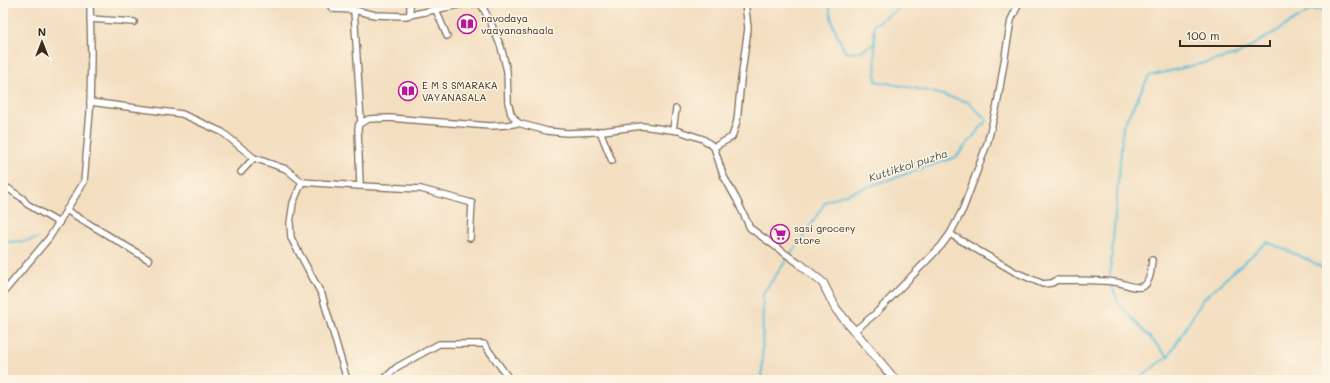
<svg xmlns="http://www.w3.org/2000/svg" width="1330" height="383" viewBox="0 0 1330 383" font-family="Mali,sans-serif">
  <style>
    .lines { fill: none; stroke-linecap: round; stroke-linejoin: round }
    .stream { stroke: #5bbfd9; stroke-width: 2 }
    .street-casing { stroke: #7b6957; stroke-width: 8 }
    .secondary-casing { stroke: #7b6957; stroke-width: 10 }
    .street { stroke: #fff; stroke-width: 5.5 }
    .secondary { stroke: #fff; stroke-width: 8 }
    .labels { text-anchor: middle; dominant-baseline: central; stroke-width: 3; stroke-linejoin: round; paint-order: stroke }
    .poi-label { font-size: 10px; fill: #3b2a1e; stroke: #fcf5e5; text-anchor: start }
    .water-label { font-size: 11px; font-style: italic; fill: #455756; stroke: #fcf5e5 }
  </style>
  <rect width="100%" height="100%" fill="#fcf5e5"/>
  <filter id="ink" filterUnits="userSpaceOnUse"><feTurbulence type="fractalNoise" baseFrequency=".025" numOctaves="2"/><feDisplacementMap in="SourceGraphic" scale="8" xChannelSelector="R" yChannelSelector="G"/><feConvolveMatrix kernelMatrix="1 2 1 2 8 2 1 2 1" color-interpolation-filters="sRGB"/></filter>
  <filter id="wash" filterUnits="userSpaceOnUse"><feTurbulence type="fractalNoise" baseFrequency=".012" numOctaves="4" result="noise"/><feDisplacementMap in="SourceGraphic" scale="16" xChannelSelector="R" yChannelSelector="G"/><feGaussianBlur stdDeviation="0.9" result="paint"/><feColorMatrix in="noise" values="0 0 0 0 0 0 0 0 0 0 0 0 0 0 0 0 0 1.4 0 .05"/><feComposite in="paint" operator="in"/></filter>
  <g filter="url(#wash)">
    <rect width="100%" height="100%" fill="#f3dec0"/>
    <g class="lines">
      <g class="stream">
        <path d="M828,3L833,25L845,52C857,55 864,49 875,43"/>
        <polyline points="3,242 27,241 38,238"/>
        <polyline points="1110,275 1123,126 1149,76 1237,55 1311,10 1327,9"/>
        <polyline points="1111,285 1119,304 1168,357 1158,363 1139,380"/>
        <polyline points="1168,357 1204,298 1267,242 1309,260 1327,271"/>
        <polyline points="762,380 763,293 804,236 826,201 956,157 987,120 968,102 928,91 876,81 874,25 907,3"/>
      </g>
    </g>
  </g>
  <g filter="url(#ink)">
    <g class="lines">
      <g class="street-casing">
        <g id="street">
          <polyline points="328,3 333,9 354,10 375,15 405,16 468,3 481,4 490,21 501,47 507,71 508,102 511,114 518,123 547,131 567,133 595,132 642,126 679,131 703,139 714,147 723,175 737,200 750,228 801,265"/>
          <polyline points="410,3 410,15"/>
          <polyline points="354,10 361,122"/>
          <polyline points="436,10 447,36"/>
          <polyline points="90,19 134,22"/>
          <polyline points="90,102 182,114 222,132 254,158 286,169 302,182"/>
          <polyline points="673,130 676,109"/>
          <polyline points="600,131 612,161"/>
          <polyline points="714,147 732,137 737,121 741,80 748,28 745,3"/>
          <polyline points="241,172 254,158"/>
          <polyline points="3,185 22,198 27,204 59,223"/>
          <polyline points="360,186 421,189 472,203 470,238"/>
          <polyline points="66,210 149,260"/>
          <path d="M950,234L1015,272L1043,284L1052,283L1057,280C1077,281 1100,279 1120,283C1126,284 1137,290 1144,286C1151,281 1151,267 1152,260"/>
          <polyline points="3,293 49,238 84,182 90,112 91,53 90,3"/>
          <polyline points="854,331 875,314 941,246 950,234 963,209 987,144 997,105 1011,20 1019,3"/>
          <polyline points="347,380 322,295 291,238 290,223 293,203 302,182 360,186 358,128 359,124 369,119 389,118 490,126 507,125 518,123"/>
          <polyline points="383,380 397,367 439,344 484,344 510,380"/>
        </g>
      </g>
      <g class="secondary-casing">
        <polyline id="secondary" points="801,265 823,283 836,309 895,380"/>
      </g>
      <use href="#street" class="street"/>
      <use href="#secondary" class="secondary"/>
    </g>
  </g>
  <defs>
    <g id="library-ring" transform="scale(1)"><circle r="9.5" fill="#fcf5e5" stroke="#b5179e" stroke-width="1.5"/><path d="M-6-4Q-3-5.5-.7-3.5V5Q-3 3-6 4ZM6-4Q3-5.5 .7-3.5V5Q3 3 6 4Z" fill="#b5179e"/></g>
    <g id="supermarket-ring" transform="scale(1)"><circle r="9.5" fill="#fcf5e5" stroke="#b5179e" stroke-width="1.5"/><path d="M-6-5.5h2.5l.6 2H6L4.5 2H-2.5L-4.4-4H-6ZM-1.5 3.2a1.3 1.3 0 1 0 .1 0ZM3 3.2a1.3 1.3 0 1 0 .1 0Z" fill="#b5179e"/></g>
  </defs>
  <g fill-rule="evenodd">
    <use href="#library-ring" x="467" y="24"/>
    <use href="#library-ring" x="408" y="91"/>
    <use href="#supermarket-ring" x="780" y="234"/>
  </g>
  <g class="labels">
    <g class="poi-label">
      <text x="481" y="18">navodaya<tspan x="481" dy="12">vaayanashaala</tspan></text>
      <text x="422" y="85">E M S SMARAKA<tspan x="422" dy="12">VAYANASALA</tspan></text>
      <text x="794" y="228">sasi grocery<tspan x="794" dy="12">store</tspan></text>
    </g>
    <g class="water-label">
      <text transform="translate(908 165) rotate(-18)">Kuttikkol puzha</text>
    </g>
  </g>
  <rect width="1330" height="383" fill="none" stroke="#fcf5e5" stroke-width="16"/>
  <g transform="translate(42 42)" stroke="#fcf5e5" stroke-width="3" paint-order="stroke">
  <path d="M0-3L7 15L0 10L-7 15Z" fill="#3b2a1e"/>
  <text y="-6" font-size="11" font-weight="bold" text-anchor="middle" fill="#3b2a1e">N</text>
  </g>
  <path d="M1180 40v6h90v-6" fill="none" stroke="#3b2a1e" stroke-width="2"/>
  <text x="1186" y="40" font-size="12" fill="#3b2a1e" stroke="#fcf5e5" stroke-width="3" paint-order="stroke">100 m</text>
</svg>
